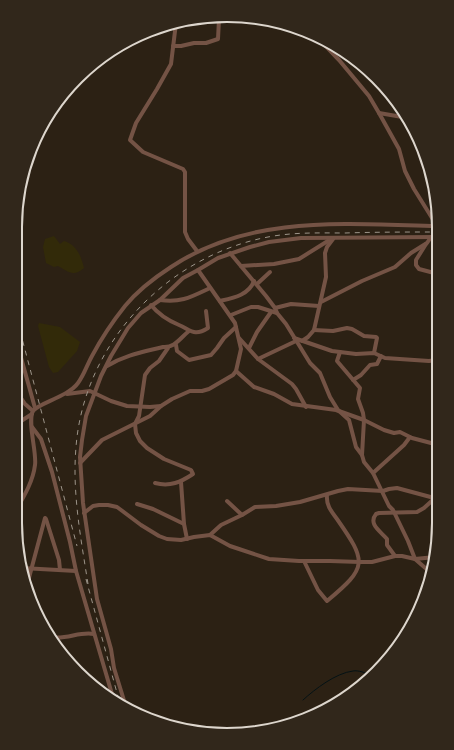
<svg xmlns="http://www.w3.org/2000/svg" width="454" height="750" viewBox="0 0 454 750" font-family="'Golos Text',sans-serif">
  <style>
    .sand { fill: #322a09 }
    .lines { fill: none; stroke-linecap: round; stroke-linejoin: round }
    .stream { stroke: #041215; stroke-width: 1 }
    .minor { stroke: #745345; stroke-width: 4 }
    .rail { stroke: #9c9489; stroke-width: 1; stroke-dasharray: 5 5; stroke-linecap: butt }
    .rim { fill: none; stroke: #ddd6cd; stroke-width: 2 }
  </style>
  <rect width="100%" height="100%" fill="#2c2114"/>
  <g class="sand">
    <path d="M54,236L60,244L64,241C77,245 81,256 84,268C74,277 68,272 58,266L54,267L46,263L43,247L45,239Z"/>
    <polygon points="39,323 60,327 80,342 77,351 58,372 53,373 49,367 38,326"/>
  </g>
  <g class="lines">
    <path class="stream" d="M303,700C315,689 336,673 353,671C358,670 366,673 371,675"/>
    <g class="minor">
      <polyline points="176,23 171,64 157,89 136,123 130,140 143,152 183,169 185,172 185,232 188,239 197,251"/>
      <polyline points="321,41 339,60 369,96 379,113 399,149 405,171 414,189 437,226"/>
      <polyline points="173,46 181,46 194,43 206,43 218,39 219,19"/>
      <polyline points="379,113 408,118"/>
      <polyline points="426,244 416,260 416,265 419,269 438,274"/>
      <polyline points="230,253 266,296 275,308 277,313 286,324 310,363 320,373 330,397 338,410 349,420 356,447 362,455 364,462 373,473 389,506 393,510 408,541 415,559 431,573"/>
      <polyline points="241,266 274,264 299,259 331,239"/>
      <polyline points="257,284 270,272"/>
      <path d="M160,300C181,303 191,297 210,288"/>
      <path d="M220,301C233,298 249,295 254,281"/>
      <polyline points="321,302 362,281 395,267 411,253 427,243 431,237"/>
      <path d="M151,305C159,315 167,320 179,325C191,330 194,337 208,328L206,311"/>
      <polyline points="275,308 291,304 319,306"/>
      <polyline points="231,315 251,307 258,307 277,313"/>
      <polyline points="314,330 333,331 347,328 352,329 364,336 376,337 377,338 374,353"/>
      <polyline points="15,336 35,408"/>
      <polyline points="239,338 258,359 292,384 296,389 306,407"/>
      <polyline points="294,338 332,351 356,354 374,353 385,358 429,361 436,360 438,357"/>
      <polyline points="302,341 308,337 314,330 326,277 325,253 327,247 333,239"/>
      <polyline points="176,345 177,351 189,360 211,355 217,348 224,338 236,327"/>
      <polyline points="249,348 257,332 271,312"/>
      <polyline points="340,352 337,361 360,388 358,399 363,413 364,420 362,455"/>
      <polyline points="258,359 296,341"/>
      <path d="M107,366C125,355 143,352 163,347C175,348 180,338 189,331"/>
      <polyline points="236,371 254,387 274,394 292,404 336,410 364,420 384,430 394,433 400,432 412,438 431,443 438,444"/>
      <polyline points="353,380 361,375 370,365 377,364 381,356"/>
      <polyline points="15,389 25,404 33,411"/>
      <polyline points="67,394 90,391 111,401 127,406 150,407 161,406"/>
      <polyline points="15,425 32,414"/>
      <polyline points="32,427 41,439 52,472 70,542 76,571 114,701"/>
      <polyline points="80,463 102,440 150,416 161,406 172,399 190,391 202,391 209,389 233,375 236,371 241,349 235,323 198,270"/>
      <polyline points="373,473 404,445 410,437"/>
      <polyline points="181,482 184,524 187,539"/>
      <path d="M155,483C170,487 181,482 193,474L191,470L164,459L147,448L140,441L136,433L135,424L139,416L145,375L150,368L159,361L168,348"/>
      <polyline points="227,501 242,515"/>
      <polyline points="137,504 153,509 184,524"/>
      <path d="M15,512C23,498 33,482 35,465C37,453 27,421 33,411C38,403 68,397 78,383C84,375 87,365 92,356C101,339 113,321 125,306C138,290 154,278 171,267C250,214 347,224 437,226"/>
      <polyline points="84,513 93,506 99,505 108,505 117,507 141,525 159,536 167,539 181,540 194,537 210,535 230,546 269,559 299,561 330,561 360,562 372,562 395,556 402,556 415,559 435,557"/>
      <polyline points="46,519 59,560 60,570"/>
      <polyline points="210,535 221,525 242,515 255,507 276,506 300,502 338,491 348,489 383,491 389,489 397,488 438,499"/>
      <path d="M395,556L387,545V539C380,531 368,524 376,514L379,513L417,512L424,508L435,498"/>
      <path d="M304,561L318,590L327,601C368,567 367,562 337,519C331,511 326,505 327,495"/>
      <polyline points="22,568 76,571"/>
      <polyline points="26,589 45,518"/>
      <path d="M51,637C66,640 80,631 94,634"/>
      <polyline points="126,707 114,668 111,649 97,599 83,503 80,457 82,440 86,416 101,376 111,356 128,328 141,313 160,300 183,278 198,270 218,258 250,247 269,242 301,238 437,237"/>
    </g>
    <g class="rail">
      <polyline points="15,312 77,546"/>
      <polyline points="86,579 120,704"/>
      <path d="M88,584C81,539 72,493 76,447C84,343 167,256 268,237C294,232 319,233 345,233C376,232 407,232 437,232"/>
    </g>
  </g>
  <path d="M0 0H454V750H0ZM227 22H227A205 205 0 0 1 432 227V523A205 205 0 0 1 227 728H227A205 205 0 0 1 22 523V227A205 205 0 0 1 227 22Z" fill="#31271b" fill-rule="evenodd"/>
  <path class="rim" d="M227 22H227A205 205 0 0 1 432 227V523A205 205 0 0 1 227 728H227A205 205 0 0 1 22 523V227A205 205 0 0 1 227 22Z"/>
</svg>
